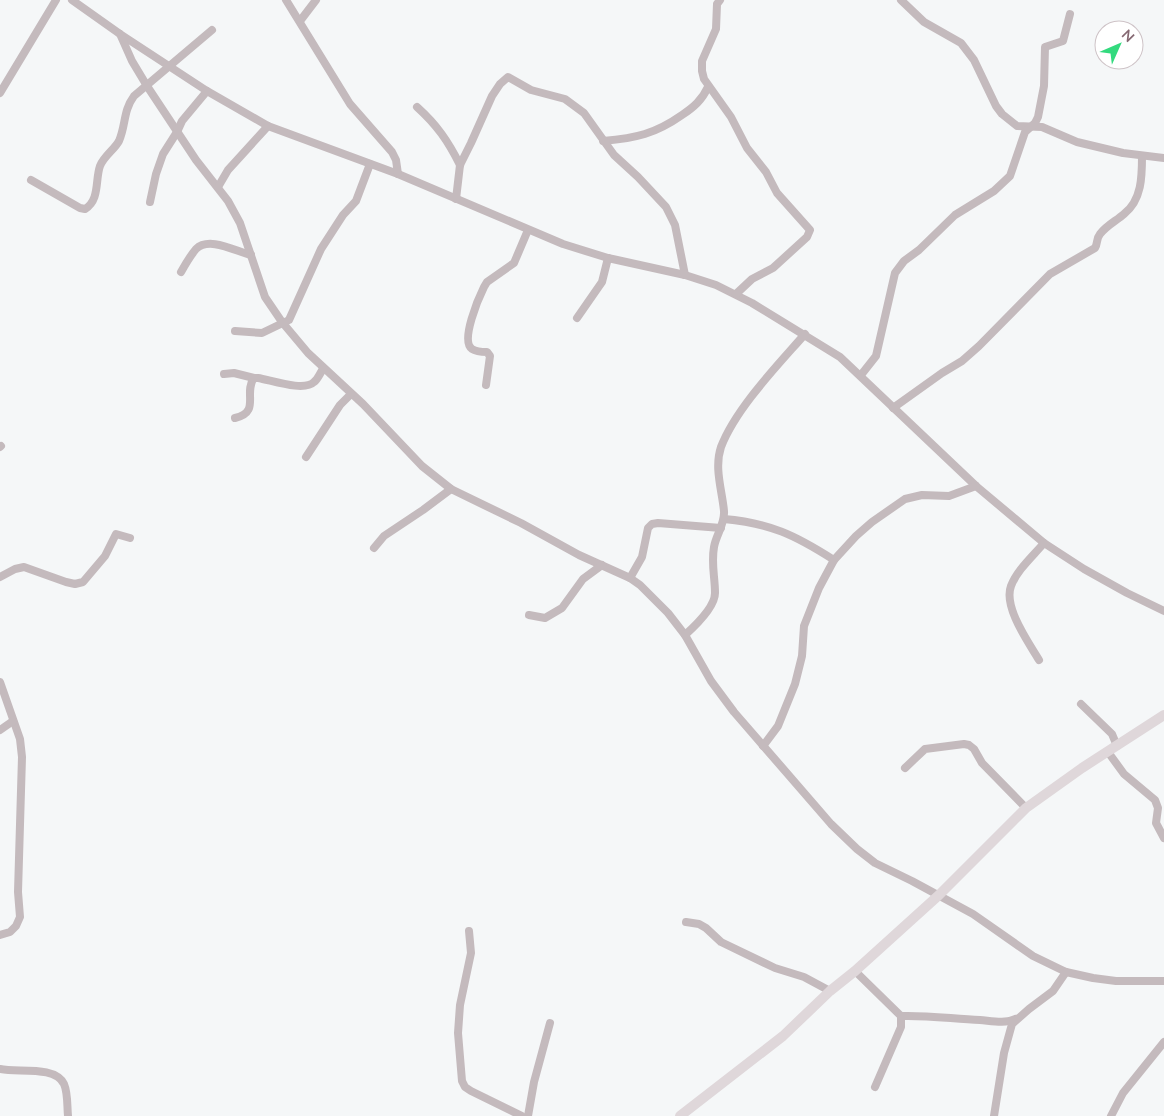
<svg xmlns="http://www.w3.org/2000/svg" width="1164" height="1116" viewBox="0 0 1164 1116" font-family="Lato,sans-serif">
  <style>
    .lines { fill: none; stroke-linecap: round; stroke-linejoin: round }
    .minor { stroke: #c4babd; stroke-width: 8 }
    .major { stroke: #dfd7da; stroke-width: 10 }
  </style>
  <rect width="100%" height="100%" fill="#f5f7f8"/>
  <g class="lines">
    <g class="minor">
      <polyline points="72,0 120,34 207,91 268,126 398,174 563,244 608,258 685,275 716,285 752,303 840,357 976,486 1044,543 1084,569 1127,593 1164,611"/>
      <polyline points="286,0 350,104 392,152 396,160 398,174"/>
      <polyline points="720,0 717,4 716,29 702,61 702,71 704,79 731,117 747,148 766,172 777,193 810,230 807,237 773,268 752,279 736,294"/>
      <polyline points="901,0 924,22 961,43 974,60 996,106 1002,114 1017,126 1042,127 1077,142 1123,153 1164,158"/>
      <polyline points="300,21 316,0"/>
      <polyline points="120,34 132,61 147,86 196,160 228,201 240,223 265,297 282,322 308,353 363,404 422,466 451,489 521,523 579,555 630,578 640,585 668,613 685,635 711,681 734,712 831,824 857,849 875,863 912,881 973,914 1033,956 1066,972 1093,978 1116,981 1164,981"/>
      <polyline points="0,93 56,0"/>
      <path d="M417,107C437,125 448,141 460,165"/>
      <path d="M603,141C636,138 655,134 682,115C694,107 702,100 708,87"/>
      <path d="M31,180L80,208L85,209C100,200 95,180 100,166C104,156 114,150 119,141C126,125 123,111 134,96L212,30"/>
      <polyline points="218,187 228,170 268,126"/>
      <polyline points="456,199 460,165 471,143 492,96 500,84 508,77 531,90 565,99 584,113 614,155 638,177 666,207 675,225 685,275"/>
      <polyline points="150,202 156,174 163,154 177,132 182,121 207,91"/>
      <path d="M181,272C185,265 190,256 196,249C209,236 235,251 251,255"/>
      <polyline points="577,318 602,282 608,258"/>
      <polyline points="235,331 262,333 289,320 321,249 343,215 356,201 370,164"/>
      <polyline points="224,374 234,373 254,378"/>
      <polyline points="861,375 876,356 895,273 904,261 919,250 955,215 994,191 1010,176 1025,132 1035,123 1038,117 1044,86 1045,47 1063,41 1070,14"/>
      <path d="M486,385L490,356L487,352C483,352 475,351 472,349C460,341 479,297 484,287L487,282L514,263L528,230"/>
      <path d="M893,408L942,373L962,361L979,346L1050,274L1095,248C1098,243 1096,239 1100,234C1107,225 1116,221 1124,214C1142,200 1142,176 1142,156"/>
      <path d="M235,418C261,412 243,393 254,378H258C271,380 304,392 314,382C318,379 320,373 323,369"/>
      <polyline points="0,447 1,446"/>
      <polyline points="306,457 340,405 351,394"/>
      <path d="M724,519C770,523 795,535 834,560"/>
      <polyline points="374,548 384,536 423,510 451,489"/>
      <polyline points="0,577 15,569 24,567 66,582 75,584 83,582 105,556 116,534 130,538"/>
      <polyline points="630,578 642,557 648,528 652,524 658,523 721,528"/>
      <polyline points="529,615 545,618 562,608 583,579 602,565"/>
      <path d="M685,635C695,626 715,607 715,593C715,577 711,564 714,547C716,535 725,524 724,511C722,490 714,468 721,447C736,408 778,365 805,334"/>
      <path d="M1039,660C1029,643 1003,607 1011,586C1017,570 1033,556 1044,543"/>
      <polyline points="0,682 20,739 22,757 18,892 20,917 16,926 10,932 0,935"/>
      <polyline points="1081,704 1112,734 1117,746"/>
      <polyline points="0,730 13,721"/>
      <polyline points="763,746 778,726 795,684 802,656 804,626 819,588 834,560 856,536 872,522 905,499 922,495 949,496 976,486"/>
      <polyline points="1108,752 1124,774 1155,800 1158,808 1156,823 1164,838"/>
      <polyline points="905,768 925,749 964,744 969,745 974,749 982,763 1026,808"/>
      <polyline points="686,922 699,924 706,928 721,942 775,968 804,977 830,991"/>
      <polyline points="469,931 471,953 460,1005 458,1033 462,1081 465,1087 471,1091 522,1116"/>
      <polyline points="855,971 901,1016 901,1027 875,1087"/>
      <path d="M901,1016C927,1015 954,1019 980,1020C992,1021 1005,1024 1015,1019"/>
      <path d="M0,1069C17,1073 55,1065 64,1084C68,1093 67,1106 68,1116"/>
      <polyline points="528,1116 534,1082 550,1023"/>
      <polyline points="994,1116 1004,1053 1012,1024 1029,1009 1053,991 1066,972"/>
      <polyline points="1111,1116 1123,1093 1164,1042"/>
    </g>
    <polyline class="major" points="680,1116 783,1036 830,991 855,971 939,895 1026,808 1082,768 1164,715"/>
  </g>
  <g transform="translate(1119 45) rotate(45)"><circle r="24" fill="#ffffff" stroke="#cec3c7"/>
  <path d="M0-4L9 19L0 12L-9 19Z" fill="#33da7e"/>
  <text y="-8" font-size="14" font-weight="bold" text-anchor="middle" fill="#856872">N</text>
  </g>
</svg>
